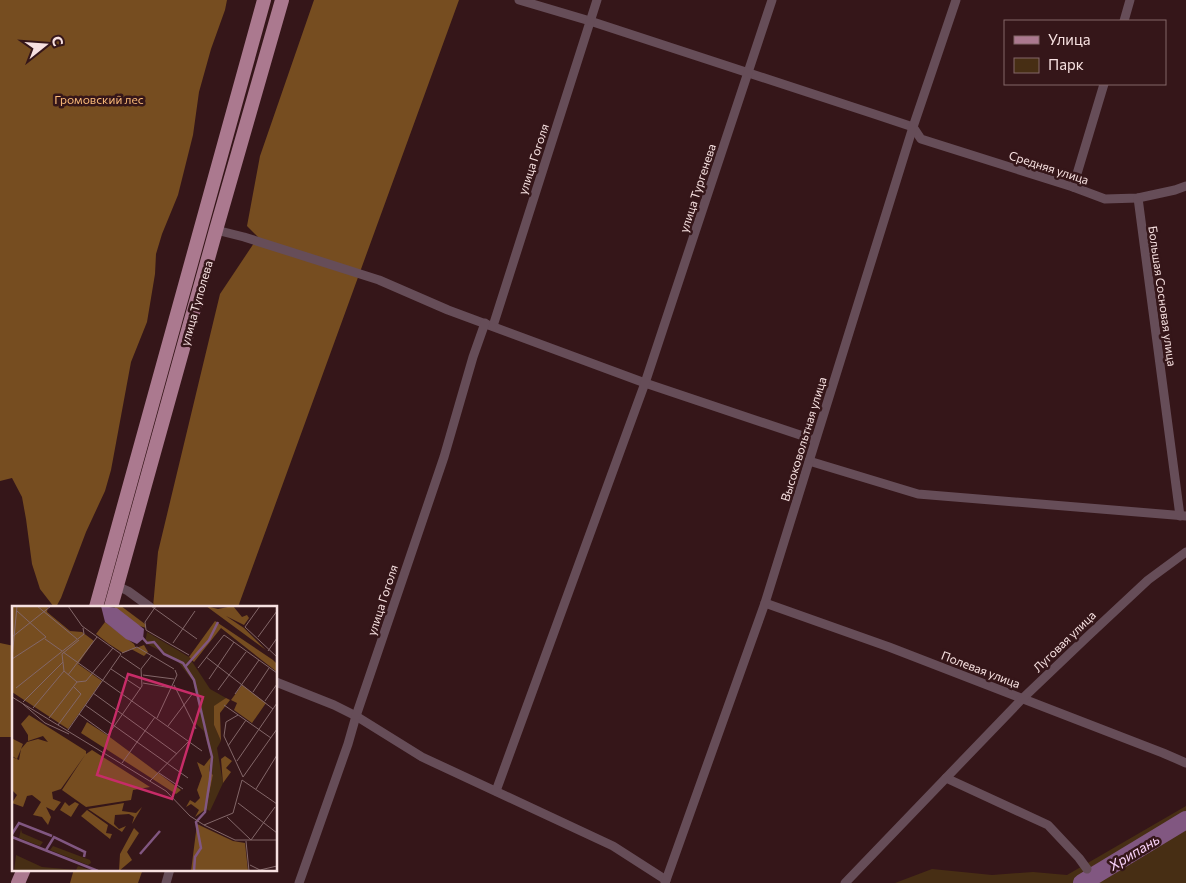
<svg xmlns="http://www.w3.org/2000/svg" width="1186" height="883" viewBox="0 0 1186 883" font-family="Commissioner,sans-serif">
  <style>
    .green { fill: #472e14 }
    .forest { fill: #764d20 }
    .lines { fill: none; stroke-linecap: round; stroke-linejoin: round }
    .river { stroke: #815781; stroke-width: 18 }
    .street { stroke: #664d58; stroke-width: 9 }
    .primary { stroke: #ab798f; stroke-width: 14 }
    .labels { text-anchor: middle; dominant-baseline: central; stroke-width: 5; stroke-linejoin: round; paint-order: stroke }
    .park-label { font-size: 12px; fill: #fbbb79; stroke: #351619 }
    .street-label { font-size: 12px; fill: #f7e1e1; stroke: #351619 }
    .water-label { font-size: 14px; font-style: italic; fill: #fbd4fb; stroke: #351619 }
    .inset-river { fill: none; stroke: #815781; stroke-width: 2.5 }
    .inset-road { fill: none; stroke: #836769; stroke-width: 1 }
    .view { fill: #c72c68; fill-opacity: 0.15; stroke: #c72c68; stroke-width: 2.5 }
    .inset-edge { fill: none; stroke: #f7e1e1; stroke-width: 2.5 }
  </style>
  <rect width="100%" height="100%" fill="#351619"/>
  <polygon class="green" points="1186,806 1186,883 895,883 932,869 992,875 1033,872 1067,875"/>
  <g class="forest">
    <polygon points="0,0 227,0 225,10 211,49 199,92 193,135 178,195 162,234 156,254 155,274 147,322 131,362 111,470 105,491 86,532 61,598 56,607 54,607 40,589 32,564 26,519 22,497 12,478 0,481"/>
    <polygon points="314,0 459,0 238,607 153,607 158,552 220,294 258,237 247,226 260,156"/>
    <polygon points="0,643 14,646 14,737 0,737"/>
    <polygon points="74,869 143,869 138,883 70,883"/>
  </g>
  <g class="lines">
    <polyline class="river" points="1082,883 1186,820"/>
    <g class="street">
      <polyline points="519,0 590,21 874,114 913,127 921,139 1073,187 1105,199 1138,198 1175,190 1186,186"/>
      <polyline points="1124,21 1130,0"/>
      <polyline points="1073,187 1104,84"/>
      <polyline points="1138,198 1180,516"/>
      <polyline points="216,230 244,237 379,280 448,310 645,383 815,440"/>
      <polyline points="493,326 597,0"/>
      <polyline points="809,461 918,494 1186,516"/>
      <polyline points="117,586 128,591 150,607"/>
      <polyline points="765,603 889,647 1163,753 1186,763"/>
      <polyline points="276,682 334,705 356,716 422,757 613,846 666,880"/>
      <polyline points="946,778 1048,825 1079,858 1087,869"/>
      <polyline points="496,791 645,383 772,0"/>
      <polyline points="166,883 170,869"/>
      <polyline points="299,883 348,744 356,716 444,457 473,357 485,323"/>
      <polyline points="665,883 765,603 913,127 956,0"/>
      <polyline points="845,883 1022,699 1087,637 1148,580 1186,552"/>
    </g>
    <g class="primary">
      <polyline points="96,607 264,0"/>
      <polyline points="111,607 216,230 282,0"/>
      <polyline points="18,883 24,869"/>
    </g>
  </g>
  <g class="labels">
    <g class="park-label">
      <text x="99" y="99">Громовский лес</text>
    </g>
    <g class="street-label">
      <text transform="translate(533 159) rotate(-72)">улица Гоголя</text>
      <text transform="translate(1049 167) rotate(18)">Средняя улица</text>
      <text transform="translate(697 188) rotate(-72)">улица Тургенева</text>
      <text transform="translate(1163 296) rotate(82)">Большая Сосновая улица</text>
      <text transform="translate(196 303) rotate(-74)">улица Туполева</text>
      <text transform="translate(803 439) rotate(-73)">Высоковольтная улица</text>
      <text transform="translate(382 600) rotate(-72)">улица Гоголя</text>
      <text transform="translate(1064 641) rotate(-44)">Луговая улица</text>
      <text transform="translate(981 669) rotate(21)">Полевая улица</text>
    </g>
    <g class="water-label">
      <text transform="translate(1134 852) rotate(-31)">Хрипань</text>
    </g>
  </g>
  <g transform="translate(12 606)">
    <rect width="265" height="265" fill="#351619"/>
    <path d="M135,26L177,51L198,83L214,92L202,119L209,135L205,142L211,177L198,205L194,203L201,169L197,165L199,151L192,125L184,118L187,101L181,75L164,53L133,37ZM9,223L10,227L31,236L28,240L7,232ZM41,240L78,254L79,257L76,259L38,244ZM4,249L30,261L64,264L66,260L80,265H2Z" fill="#472e14"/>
    <path d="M0,0H36L35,6L58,25L70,26L82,35L66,58L90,75L56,123L0,86ZM101,0H109L133,18L134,22L122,18ZM194,0L206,3L221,0L230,11L235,9L237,12L232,19L214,10L232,22L254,44ZM203,15L261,54L265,58V66L209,22L182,56L177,51ZM93,16L122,38L124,42L132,39L136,46L132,50L119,43L111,47L97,38L84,28ZM230,79L254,97L240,117L222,104L225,97L219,94ZM214,92L218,94L208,107L209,135L202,119V100ZM17,109L74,145V148L80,144L138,181L121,184L119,194L74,201L50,184L73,149L49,183L40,186L41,193L49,196L42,205L34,201L39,211L36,219L30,211L21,209L29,196L20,189L15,190L11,201L0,197L5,189L0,184V151L7,154L9,143L15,136L26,133L36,136L31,130L16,135V129L9,118ZM75,116L95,129L169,184L164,188L69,127ZM1,133L11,138L5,153L0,150ZM213,150L220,155L214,162L219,166L211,177L209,153ZM199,151L197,165L201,169L194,203L183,211L187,204L179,198L174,201L178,194L183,197L188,192L185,184L190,170L185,156L192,160ZM53,196L57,200L63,196L67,198L59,211L48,204ZM112,197L110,205L124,207L130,201L120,218L122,211L117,208L103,209L102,218L107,223L114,220L110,226L76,203ZM75,204L96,219L94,227L100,228L98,233L69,210ZM185,218L221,235L233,237L236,265H179ZM122,222L127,227L115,246L120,254L107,265L108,248Z" fill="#764d20"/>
    <path d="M89,0L105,2L132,23L131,33L125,38L114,33L93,16Z" fill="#815781"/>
    <path class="inset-river" d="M129,30L135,37L142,36L152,48L171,57L182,74L196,135L200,151L198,173L193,206L184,216L189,242L183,251L182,265M173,61L197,34L206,16M0,228L7,217L40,230M0,231L86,265M34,244L42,231L73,246L72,251M128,248L148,225"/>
    <path class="inset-road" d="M25,0L65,33M139,0L185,33M144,0L133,16L134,24L177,49M248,0L233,21L265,51M0,31L39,0M246,31L265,5M33,33L50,45M161,37L183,5M256,45L265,32M51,46L190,145M110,47L125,41L162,63M109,50L128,63M194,51L261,103M0,53L34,31L5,5M0,53L5,0M186,62L212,29L265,67M99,63L129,83M129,63L140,49M56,69L85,31M131,69L162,73M197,73L222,36M65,76L52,65L50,48L67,34M65,76L74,75L101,42M131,77L159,82M162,79L184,123M4,82L72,28L71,22M206,84L234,46M241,86L257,62M81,87L165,148M223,88L247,54M0,91L154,185L178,210L192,219L223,234H265M253,95L265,78M11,96L51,56M11,98L33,117L57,128M73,99L125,136M212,99L259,132M21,102L52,65M67,108L96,129L130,80L129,63M226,109L214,116L212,130L231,171M37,112L65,76M145,112L165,69L163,64M46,119L69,88L62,81M156,120L181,87M56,124L109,48L70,20L56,0M125,136L176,172M216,140L234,114M225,155L265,97M110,157L143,111M147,167L171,183M231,171L265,123M138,175L177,135M244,183L265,149M226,197L265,227M215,211L239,234M192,219L221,207L230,174L265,198M239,234L263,201M234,235L237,265M238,259L248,264L265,260"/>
    <path class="view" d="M116,68L191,91L160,193L85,169Z"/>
    <rect width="265" height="265" class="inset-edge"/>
  </g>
  <rect x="1004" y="20" width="162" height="65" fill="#351619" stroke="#836769"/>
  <rect x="1014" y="36" width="25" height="8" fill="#ab798f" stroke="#836769"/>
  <text x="1048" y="45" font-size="15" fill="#f7e1e1">Улица</text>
  <rect x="1014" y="58" width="25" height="15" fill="#472e14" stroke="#836769"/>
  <text x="1048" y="70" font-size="15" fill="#f7e1e1">Парк</text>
  <g transform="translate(45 45) rotate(73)" stroke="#351619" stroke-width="4" paint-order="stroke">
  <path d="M0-4L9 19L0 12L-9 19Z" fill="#f7e1e1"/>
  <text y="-8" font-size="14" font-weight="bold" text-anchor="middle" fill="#f7e1e1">С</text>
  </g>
</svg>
